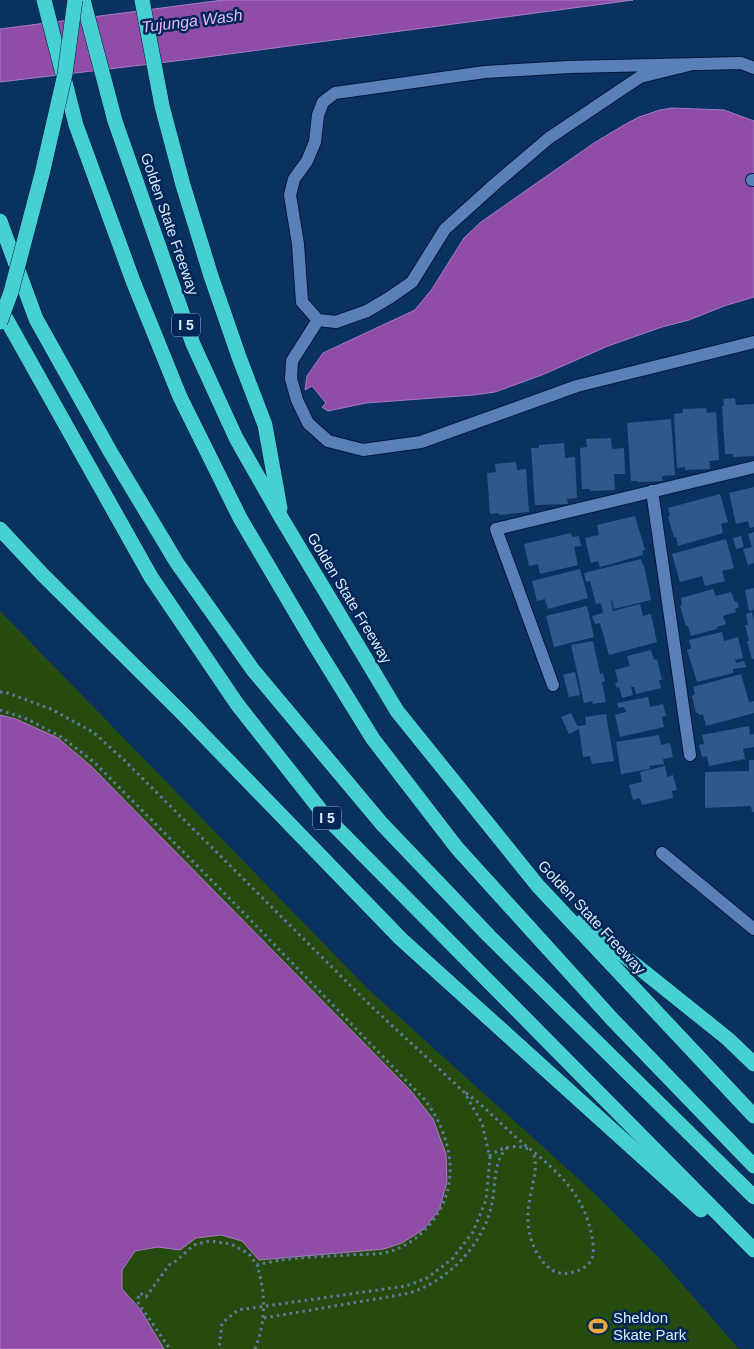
<svg xmlns="http://www.w3.org/2000/svg" width="754" height="1349" viewBox="0 0 754 1349" font-family="Arial,sans-serif">
  <style>
    .green { fill: #264b0e }
    .water { fill: #8f4da8; stroke: #a67cc1 }
    .building { fill: #31588b }
    .lines { fill: none; stroke-linecap: round; stroke-linejoin: round }
    .minor-casing { stroke: #00193c; stroke-width: 14 }
    .highway-casing { stroke: #00193c; stroke-width: 16 }
    .path { stroke: #5e7b9f; stroke-width: 3; stroke-dasharray: 2.5 4; stroke-linecap: butt }
    .minor { stroke: #5981b7; stroke-width: 12 }
    .highway { stroke: #47d0d1; stroke-width: 15 }
    .highway-bridge-casing { stroke: #00193c; stroke-width: 16; stroke-linecap: butt }
    .highway-bridge { stroke: #47d0d1; stroke-width: 15 }
    .labels { text-anchor: middle; dominant-baseline: central; stroke-width: 5; stroke-linejoin: round; paint-order: stroke }
    .shield { fill: #002755; stroke: #9ab0ca; stroke-width: 1 }
    .shield-label { font-size: 14px; font-weight: bold; fill: #dceafc }
    .street-label { font-size: 15px; fill: #dceafc; stroke: #002755 }
    .poi-label { font-size: 15px; fill: #dceafc; stroke: #002755; text-anchor: start }
    .water-label { font-size: 16px; font-style: italic; fill: #e9b8fe; stroke: #002755 }
  </style>
  <rect width="100%" height="100%" fill="#0a3261"/>
  <polygon class="green" points="0,611 367,988 594,1193 661,1260 739,1349 0,1349"/>
  <g class="water">
    <polygon points="223,0 633,0 192,59 0,82 0,29"/>
    <polygon points="672,108 724,110 754,121 754,297 724,306 689,320 662,327 608,346 542,375 495,392 474,395 366,403 328,411 322,407 326,403 312,386 305,390 307,376 323,353 415,310 432,289 464,238 481,222 594,143 624,125 639,117 660,110"/>
    <polygon points="0,715 16,719 58,738 92,767 411,1091 433,1119 446,1154 447,1182 439,1210 424,1229 402,1243 384,1249 259,1260 242,1241 221,1235 196,1238 180,1250 158,1247 135,1251 122,1270 122,1289 140,1309 164,1349 0,1349"/>
  </g>
  <g class="building">
    <polygon points="735,398 736,405 754,404 754,456 733,457 733,454 725,454 722,406 724,406 723,399"/>
    <polygon points="706,408 707,413 716,412 719,460 709,461 710,469 685,470 685,467 677,468 674,414 683,413 683,409"/>
    <polygon points="671,419 675,475 662,476 663,481 638,482 638,481 631,481 627,423"/>
    <polygon points="611,438 612,449 624,448 625,474 614,474 615,490 590,491 590,489 582,489 580,448 587,447 586,439"/>
    <polygon points="564,443 565,458 575,457 577,498 567,499 568,504 535,505 531,448 539,448 539,445"/>
    <polygon points="516,462 517,470 526,469 529,512 499,515 499,513 490,514 487,473 496,472 495,464"/>
    <polygon points="754,487 754,527 750,528 748,521 736,524 729,493"/>
    <polygon points="720,494 728,522 721,524 723,533 678,546 676,537 674,537 668,517 670,516 668,508"/>
    <polygon points="635,516 645,550 642,551 643,555 600,567 598,561 591,563 585,538 599,535 597,525"/>
    <polygon points="754,532 754,563 748,565 743,549 752,547 748,534"/>
    <polygon points="571,533 572,537 579,536 581,546 574,547 578,565 540,574 538,564 529,566 524,544"/>
    <polygon points="741,536 744,547 736,549 733,538"/>
    <polygon points="726,539 734,568 722,571 725,581 705,586 702,576 680,582 672,554"/>
    <polygon points="641,559 645,570 651,600 614,609 612,600 611,601 613,611 640,604 643,616 651,614 657,642 609,655 600,623 595,624 592,616 603,613 601,603 596,604 590,581 586,582 584,573"/>
    <polygon points="580,569 588,598 548,609 545,599 537,601 532,581"/>
    <polygon points="754,588 754,610 749,611 745,590"/>
    <polygon points="713,589 716,596 731,592 735,602 737,601 739,607 735,609 736,612 723,616 726,624 717,627 717,629 691,636 688,626 686,626 680,606 682,605 681,598"/>
    <polygon points="587,606 594,637 554,647 546,616"/>
    <polygon points="752,612 754,620 754,659 752,659 747,641 749,641 745,625 748,625 746,614"/>
    <polygon points="722,632 724,641 738,637 743,658 735,660 736,663 744,661 746,667 733,669 733,673 697,682 687,650 691,648 689,640"/>
    <polygon points="593,641 600,674 603,673 605,681 602,682 606,702 593,704 592,701 584,703 571,645"/>
    <polygon points="651,650 654,660 657,659 662,680 659,680 661,688 636,694 634,687 631,687 633,695 622,698 619,687 617,688 615,683 618,682 615,670 630,666 627,656"/>
    <polygon points="575,672 580,695 569,697 563,675"/>
    <polygon points="741,674 749,702 754,701 754,713 706,726 703,714 699,715 698,713 696,713 692,696 695,694 693,687"/>
    <polygon points="648,697 650,707 663,704 666,716 662,717 664,727 620,737 615,715 626,712 624,707 619,708 617,703"/>
    <polygon points="571,713 579,729 578,726 586,725 585,717 606,714 614,761 592,764 590,756 583,757 579,729 569,734 561,717"/>
    <polygon points="749,726 750,735 754,734 754,747 743,749 745,759 709,766 707,756 702,757 699,745 704,744 702,735"/>
    <polygon points="659,735 661,745 670,743 673,757 663,759 664,764 649,766 650,769 621,774 616,742"/>
    <polygon points="749,760 754,760 754,812 752,812 751,806 705,808 705,772 749,771"/>
    <polygon points="665,766 667,777 673,775 677,790 672,791 673,798 642,805 640,798 633,800 629,785 642,782 640,772"/>
  </g>
  <g class="lines">
    <g class="minor-casing">
      <g id="minor">
        <polyline points="693,64 640,77 549,138 496,183 445,229 412,282 389,298 367,311 336,322 318,320 302,302 298,244 290,195 294,179 307,161 315,142 318,115 323,102 335,93 485,72 569,67 741,63 754,68"/>
        <polyline points="752,180 754,180"/>
        <polyline points="318,320 292,361 291,379 297,400 308,423 328,441 363,450 421,442 577,386 754,342"/>
        <polyline points="652,491 690,755"/>
        <polyline points="553,685 496,529 754,467"/>
        <polyline points="662,853 754,929"/>
      </g>
    </g>
    <g class="highway-casing">
      <g id="highway">
        <polyline points="44,0 76,125 133,281 180,397 240,518 313,642 373,739 457,848 612,1019 754,1166"/>
        <polyline points="83,0 115,121 193,344 236,438 282,519 397,711 538,886 754,1116"/>
        <polyline points="142,0 162,106 183,185 211,276 239,357 265,425 280,508"/>
        <polyline points="0,221 36,319 111,453 177,563 253,670 382,824 489,936 754,1197"/>
        <polyline points="0,308 151,577 237,704 326,817 754,1250"/>
        <polyline points="0,529 43,575 182,713 401,939 701,1210"/>
        <polyline points="582,922 728,1039 754,1064"/>
      </g>
    </g>
    <g class="path">
      <polyline points="0,692 5,692 51,709 93,732 124,760 372,1007 464,1092 482,1123 490,1158 486,1200 473,1232 452,1259 427,1278 406,1286 238,1310 222,1323 219,1349"/>
      <path d="M0,710L27,719L63,738L95,763L235,904L425,1100C444,1126 455,1157 448,1189C440,1220 415,1247 383,1253C371,1255 360,1254 348,1255C318,1257 287,1257 257,1265L249,1254L231,1244L210,1241L201,1243L194,1245L176,1261L169,1265L146,1297L140,1293L137,1301L170,1349"/>
      <path d="M466,1093L479,1103C496,1118 512,1135 530,1149C561,1174 585,1197 592,1237C593,1244 595,1254 591,1260C588,1267 577,1272 569,1273C558,1275 550,1270 543,1262C527,1241 525,1218 531,1193C534,1176 538,1169 533,1152"/>
      <path d="M489,1156C503,1147 513,1144 529,1149"/>
      <path d="M264,1318L405,1294C446,1284 484,1245 492,1203C496,1184 493,1157 510,1146"/>
      <path d="M255,1349C266,1321 266,1294 257,1265"/>
    </g>
    <use href="#minor" class="minor"/>
    <use href="#highway" class="highway"/>
    <g class="highway-bridge-casing">
      <polyline id="highway-bridge" points="0,322 11,292 42,174 65,74 75,0"/>
    </g>
    <use href="#highway-bridge" class="highway-bridge"/>
  </g>
  <defs>
    <g id="stadium-bare" transform="scale(1.5)"><path d="M0-5a6.5 5 0 1 0 0 10a6.5 5 0 1 0 0-10ZM-3.5-1.8h7v3.6h-7Z" fill="#eca93a" stroke="#002755" stroke-width="2.5" paint-order="stroke"/></g>
  </defs>
  <g fill-rule="evenodd">
    <use href="#stadium-bare" x="598" y="1326"/>
  </g>
  <g class="labels">
    <g class="shield">
      <rect x="172" y="313.5" width="28" height="23" rx="4"/>
      <rect x="313" y="806.5" width="28" height="23" rx="4"/>
    </g>
    <g class="shield-label">
      <text x="186" y="325">I 5</text>
      <text x="327" y="818">I 5</text>
    </g>
    <g class="street-label">
      <text transform="translate(170 224) rotate(71)">Golden State Freeway</text>
      <text transform="translate(350 598) rotate(59)">Golden State Freeway</text>
      <text transform="translate(592 917) rotate(47)">Golden State Freeway</text>
    </g>
    <g class="poi-label">
      <text x="613" y="1317">Sheldon<tspan x="613" dy="17">Skate Park</tspan></text>
    </g>
    <g class="water-label">
      <text transform="translate(192 21) rotate(-7)">Tujunga Wash</text>
    </g>
  </g>
</svg>
